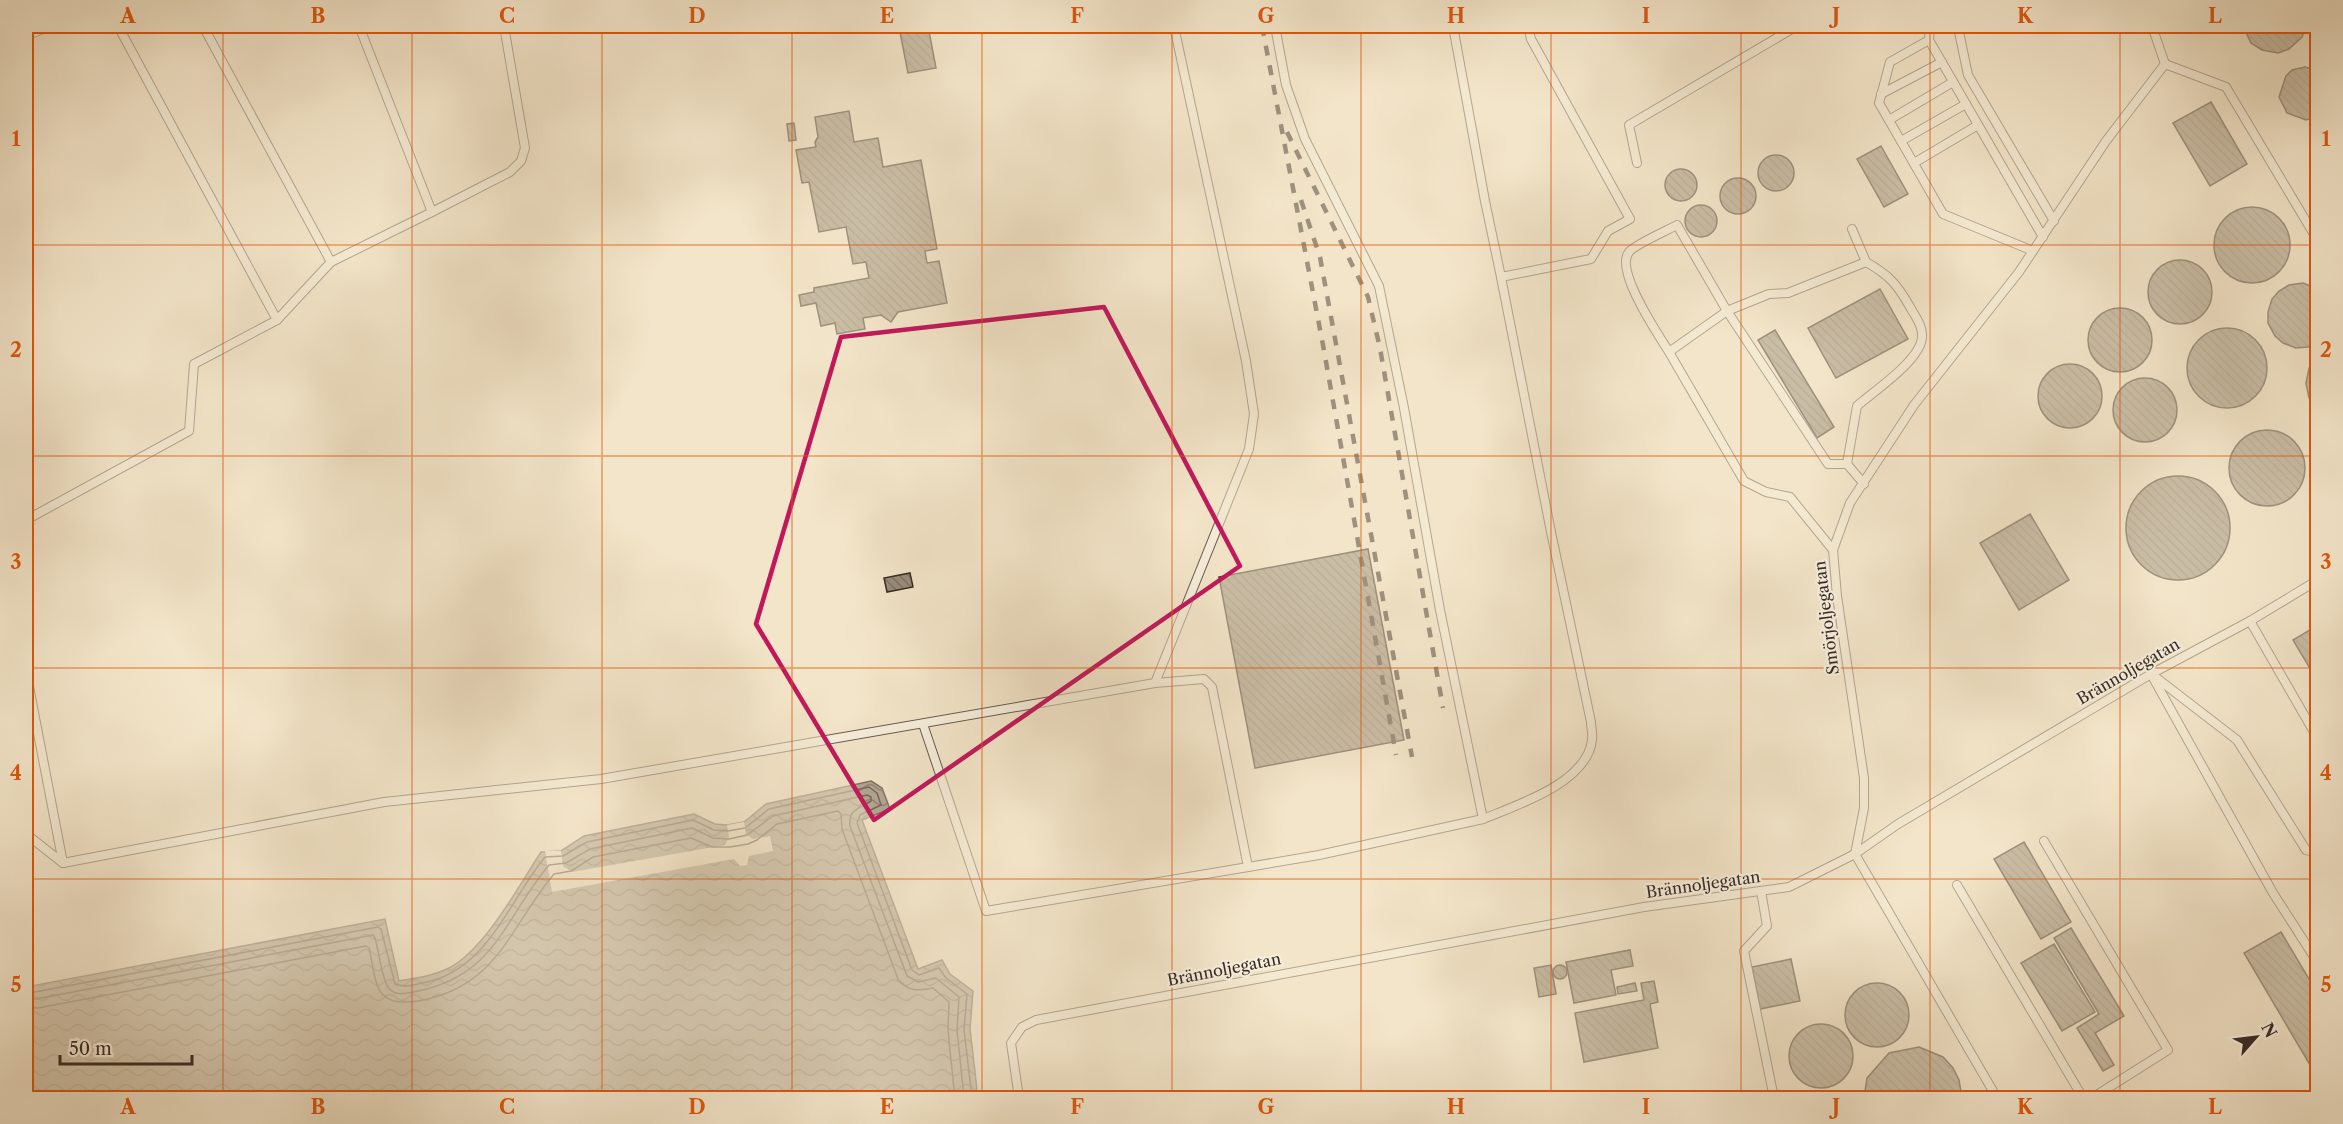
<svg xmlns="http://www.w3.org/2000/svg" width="2343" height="1124" viewBox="0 0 2343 1124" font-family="'Libre Caslon Text',serif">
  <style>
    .water { fill: url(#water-waves); stroke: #827567; stroke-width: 1.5 }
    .pier { fill: #f3e5c9 }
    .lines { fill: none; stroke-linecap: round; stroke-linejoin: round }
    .shore { stroke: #76695c; stroke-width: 1.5 }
    .building { fill: url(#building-back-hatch); stroke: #382c26; stroke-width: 1.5 }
    .service-casing { stroke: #675a4f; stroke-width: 10 }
    .service { stroke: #f7eedc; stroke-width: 8 }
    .rail { stroke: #382c26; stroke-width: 4.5; stroke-dasharray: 10 10; stroke-linecap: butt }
    .marked { fill: none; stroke: #c2185b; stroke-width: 4.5; stroke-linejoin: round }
    .grid { fill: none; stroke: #df570d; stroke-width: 1.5; stroke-opacity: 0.55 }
    .labels { text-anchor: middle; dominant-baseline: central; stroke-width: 4.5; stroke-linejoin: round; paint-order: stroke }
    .street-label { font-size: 16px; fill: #382c26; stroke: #f7eedc }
    .neatline { fill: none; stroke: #df570d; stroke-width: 2 }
    .grid-label { font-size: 20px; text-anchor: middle; font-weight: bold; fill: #df570d }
  </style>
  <defs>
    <pattern id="water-waves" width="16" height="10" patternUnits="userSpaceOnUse" patternTransform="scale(1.5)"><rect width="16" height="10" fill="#b3a692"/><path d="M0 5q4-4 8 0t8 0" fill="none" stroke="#938777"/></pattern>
    <pattern id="building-back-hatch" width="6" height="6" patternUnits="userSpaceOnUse" patternTransform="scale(1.5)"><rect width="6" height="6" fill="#998c7b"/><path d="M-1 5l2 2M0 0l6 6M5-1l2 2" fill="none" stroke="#7e7365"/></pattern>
  </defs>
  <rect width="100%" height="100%" fill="#f3e5c9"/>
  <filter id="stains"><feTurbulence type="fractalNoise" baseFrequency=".00333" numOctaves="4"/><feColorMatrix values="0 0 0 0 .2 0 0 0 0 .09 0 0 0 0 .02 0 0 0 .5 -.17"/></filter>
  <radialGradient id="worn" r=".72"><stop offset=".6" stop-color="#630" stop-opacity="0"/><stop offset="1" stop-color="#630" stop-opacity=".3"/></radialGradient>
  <path class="water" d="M871,781L882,788L890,809L862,820L918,969L942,960L950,974L973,991L970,1029L978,1098H26V961L32,986L385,919L399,981C417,978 433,976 449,968C485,949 518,887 541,852L561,851L584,836L694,814L715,824L727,825L744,822L766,804Z"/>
  <polygon class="pier" points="744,822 746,834 753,839 770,836 773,851 749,856 747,865 740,866 734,859 552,892 545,851 561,851 563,866 572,872 725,845 729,837 727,825"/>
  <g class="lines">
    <g class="shore">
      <path d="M26,985L28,990L35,992L378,927L381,929L395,984C403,988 414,985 422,983C487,972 508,902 545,857L563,856L587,842L693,820L714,830L728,831L745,828L769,809L869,787L877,793L881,805L860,815L857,823L912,970L919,975L939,968L946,978L967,994L964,1030L972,1098"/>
      <path d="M26,997L36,999L373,935L375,938C379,951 381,976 388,987C394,996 404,994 413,992C495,978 503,920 549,865L566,863L590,849L692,828L713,838L729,839L747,835L773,816L867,795L871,797V801C860,808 848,809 850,826L907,976L918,982L936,978L959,997L957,1030L964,1098"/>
      <path d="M26,1007L38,1008L366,946L369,948C377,983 373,1008 418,1001C498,987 509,928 554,874L571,871L593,857L691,838L712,847H730L748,844L757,840L777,824L838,811L841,814L842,829L898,979C908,992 918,991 933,988L949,1002L948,1031L955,1098"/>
    </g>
  </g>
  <g class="building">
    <polygon points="905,26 928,26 936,68 908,73 899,27"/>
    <polygon points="2243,26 2306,26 2302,37 2289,49 2278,53 2262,50 2251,43"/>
    <polygon points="2305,67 2318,71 2318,116 2306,120 2287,113 2279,97 2286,76 2292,70"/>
    <polygon points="2211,102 2247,164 2210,186 2173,123"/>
    <polygon points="849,111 854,142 878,138 883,167 921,160 937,249 925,251 927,263 939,261 947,303 898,312 891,322 881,315 863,318 865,329 837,334 835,323 821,326 816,303 801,306 799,295 814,292 814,288 869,278 866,262 853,264 846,227 819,232 809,182 802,183 796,150 816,147 815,142 818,137 815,117"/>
    <polygon points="794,123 796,140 789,141 787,124"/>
    <polygon points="1881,146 1908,194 1884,207 1857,159"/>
    <circle cx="1776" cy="173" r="18"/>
    <circle cx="1681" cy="185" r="16"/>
    <circle cx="1738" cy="196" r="18"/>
    <circle cx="1701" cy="221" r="16"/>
    <circle cx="2252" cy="245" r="38"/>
    <circle cx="2180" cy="292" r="32"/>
    <polygon points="2303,283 2318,289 2318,343 2308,347 2296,348 2283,343 2275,336 2268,323 2268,312 2272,299 2279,291 2289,285"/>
    <polygon points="1880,289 1908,339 1836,378 1808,328"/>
    <circle cx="2120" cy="340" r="32"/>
    <circle cx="2227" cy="368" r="40"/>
    <polygon points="1775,330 1834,427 1817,438 1758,340"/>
    <polygon points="2318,358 2318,408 2309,398 2306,383 2309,368"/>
    <circle cx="2070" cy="396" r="32"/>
    <circle cx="2145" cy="410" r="32"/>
    <circle cx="2267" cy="468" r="38"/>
    <circle cx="2178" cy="528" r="52"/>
    <polygon points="2030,514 2069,580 2019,610 1980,543"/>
    <polygon points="1368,549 1404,740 1255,768 1219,577"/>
    <polygon points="910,573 913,587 887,592 884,578"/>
    <polygon points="2318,625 2318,682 2293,640"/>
    <polygon points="2024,842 2071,922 2041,939 1994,859"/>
    <polygon points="2071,928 2124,1016 2095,1033 2114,1065 2103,1071 2077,1028 2099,1014 2054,938"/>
    <polygon points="2281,932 2318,994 2316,1075 2244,953"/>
    <polygon points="2054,944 2095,1012 2062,1031 2021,963"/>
    <polygon points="1630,950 1633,966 1611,970 1616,995 1574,1003 1566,962"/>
    <polygon points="1791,959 1800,1001 1760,1009 1752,967"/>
    <circle cx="1560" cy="972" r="7"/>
    <polygon points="1551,965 1556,994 1539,997 1534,968"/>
    <polygon points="1654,981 1658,1002 1650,1004 1658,1048 1584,1062 1575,1013 1644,1000 1641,983"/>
    <circle cx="1877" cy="1015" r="32"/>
    <polygon points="1635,983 1637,991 1618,994 1617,987"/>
    <circle cx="1821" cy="1056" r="32"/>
    <polygon points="1919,1047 1943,1057 1953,1068 1959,1080 1962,1098 1864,1098 1867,1078 1889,1053"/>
  </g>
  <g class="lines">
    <g class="service-casing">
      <g id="service">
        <polyline points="203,26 331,262"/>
        <polyline points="359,26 432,212 510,172 521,161 525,148 504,26"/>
        <polyline points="1453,26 1485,201 1501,277 1591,259 1608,231 1630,219 1531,39 1528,26"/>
        <polyline points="1930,26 1929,40 1890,62 1879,103 1943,214 2033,251"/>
        <polyline points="1967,26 1959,32 1968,75 2054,221"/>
        <polyline points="2152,26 2165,64"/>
        <polyline points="26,36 50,26"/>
        <polyline points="1929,40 2043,237"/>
        <polyline points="1881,94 1942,62"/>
        <polyline points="1889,120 1953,82"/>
        <polyline points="1901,141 1966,104"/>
        <polyline points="1637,163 1629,125 1797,26"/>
        <polyline points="1914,163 1978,125"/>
        <polyline points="1852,229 1866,262"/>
        <polyline points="277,320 331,262 432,212"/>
        <path d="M1669,352C1658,334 1614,270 1629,252C1634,245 1668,230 1677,225L1727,311L1669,352L1744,481L1766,492L1790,497L1833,550"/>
        <path d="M1847,464H1828L1727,311L1769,294L1788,293L1866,262C1889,275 1897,284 1910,307C1915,316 1923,326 1922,337C1921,360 1874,391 1857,406L1847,464L1864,484"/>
        <polyline points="26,520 189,431 194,364 277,320 118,26"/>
        <polyline points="2250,621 2318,739"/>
        <polyline points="26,671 63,863"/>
        <polyline points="2151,674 2273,893 2318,963"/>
        <polyline points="2154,676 2237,740 2306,850 2318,853"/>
        <polyline points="1155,683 1204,679 1212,687 1248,867 1319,855 1483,819 1440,610 1404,408 1379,286 1305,139 1286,85 1275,26"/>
        <polyline points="923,724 986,911 1248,867"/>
        <path d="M1483,819C1517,805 1587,783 1592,740C1593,734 1591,727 1591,722L1551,532L1501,277"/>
        <polyline points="26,834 63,863 384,802 601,779 1155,683 1249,449 1254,414 1246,361 1174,26"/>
        <polyline points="2044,841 2168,1050 2092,1098"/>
        <polyline points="1957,885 2083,1098"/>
        <polyline points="1761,891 1767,926 1744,951 1774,1098"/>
        <polyline points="1019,1098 1011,1043 1022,1027 1036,1020 1644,907 1789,887 1855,854 1898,824 2151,674 2250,621 2318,580"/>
        <polyline points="1997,1098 1855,854 1864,808 1864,778 1837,596 1833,550 1850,503 1914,405 2019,272 2106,141 2165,64 2226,87 2318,241"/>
      </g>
    </g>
    <use href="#service" class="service"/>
    <g class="rail">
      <polyline points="1262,26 1323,345 1396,755"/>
      <polyline points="1287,132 1368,297 1380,348 1443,708"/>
      <polyline points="1301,200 1320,257 1412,757"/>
    </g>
  </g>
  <path d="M0 0H2343V1124H0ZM1104,307L1240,566L874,820L756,624L841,337Z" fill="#f3e5c9" fill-opacity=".55" fill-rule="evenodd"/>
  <path class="marked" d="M1104,307L1240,566L874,820L756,624L841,337Z"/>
  <path class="grid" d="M223,26V1098M412,26V1098M602,26V1098M792,26V1098M982,26V1098M1172,26V1098M1361,26V1098M1551,26V1098M1741,26V1098M1930,26V1098M2120,26V1098M26,245H2318M26,456H2318M26,668H2318M26,879H2318"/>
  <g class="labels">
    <g class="street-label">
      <text transform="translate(1826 618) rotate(-97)">Smörjoljegatan</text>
      <text transform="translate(2128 671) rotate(-30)">Brännoljegatan</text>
      <text transform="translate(1703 884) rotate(-8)">Brännoljegatan</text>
      <text transform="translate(1224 969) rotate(-11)">Brännoljegatan</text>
    </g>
  </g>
  <rect width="2343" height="1124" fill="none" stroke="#f3e5c9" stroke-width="66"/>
  <g transform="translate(2256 1037) rotate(62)" stroke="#f7eedc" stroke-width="4.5" paint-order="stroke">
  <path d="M0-4.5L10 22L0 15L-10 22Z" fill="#382c26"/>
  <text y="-9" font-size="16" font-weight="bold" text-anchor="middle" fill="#382c26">N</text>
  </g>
  <path d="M60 1055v9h132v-9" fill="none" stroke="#382c26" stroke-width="3"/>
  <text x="69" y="1055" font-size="18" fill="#382c26" stroke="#f7eedc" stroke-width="4.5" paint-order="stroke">50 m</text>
  <rect x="33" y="33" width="2277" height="1058" class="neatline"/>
  <g class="grid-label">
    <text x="128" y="23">A</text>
    <text x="318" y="23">B</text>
    <text x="507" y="23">C</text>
    <text x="697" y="23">D</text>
    <text x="887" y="23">E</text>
    <text x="1077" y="23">F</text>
    <text x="1266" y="23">G</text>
    <text x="1456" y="23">H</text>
    <text x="1646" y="23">I</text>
    <text x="1836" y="23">J</text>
    <text x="2025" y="23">K</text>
    <text x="2215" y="23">L</text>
    <text x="16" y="146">1</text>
    <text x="2326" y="146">1</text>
    <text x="16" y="357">2</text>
    <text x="2326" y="357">2</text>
    <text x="16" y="569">3</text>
    <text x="2326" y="569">3</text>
    <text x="16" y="780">4</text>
    <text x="2326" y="780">4</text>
    <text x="16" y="992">5</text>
    <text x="2326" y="992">5</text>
    <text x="128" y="1114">A</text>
    <text x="318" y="1114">B</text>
    <text x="507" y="1114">C</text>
    <text x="697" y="1114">D</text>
    <text x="887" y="1114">E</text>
    <text x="1077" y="1114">F</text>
    <text x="1266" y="1114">G</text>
    <text x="1456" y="1114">H</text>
    <text x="1646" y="1114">I</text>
    <text x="1836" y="1114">J</text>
    <text x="2025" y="1114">K</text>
    <text x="2215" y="1114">L</text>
  </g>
  <rect width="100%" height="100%" filter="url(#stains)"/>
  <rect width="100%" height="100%" fill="url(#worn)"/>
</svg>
